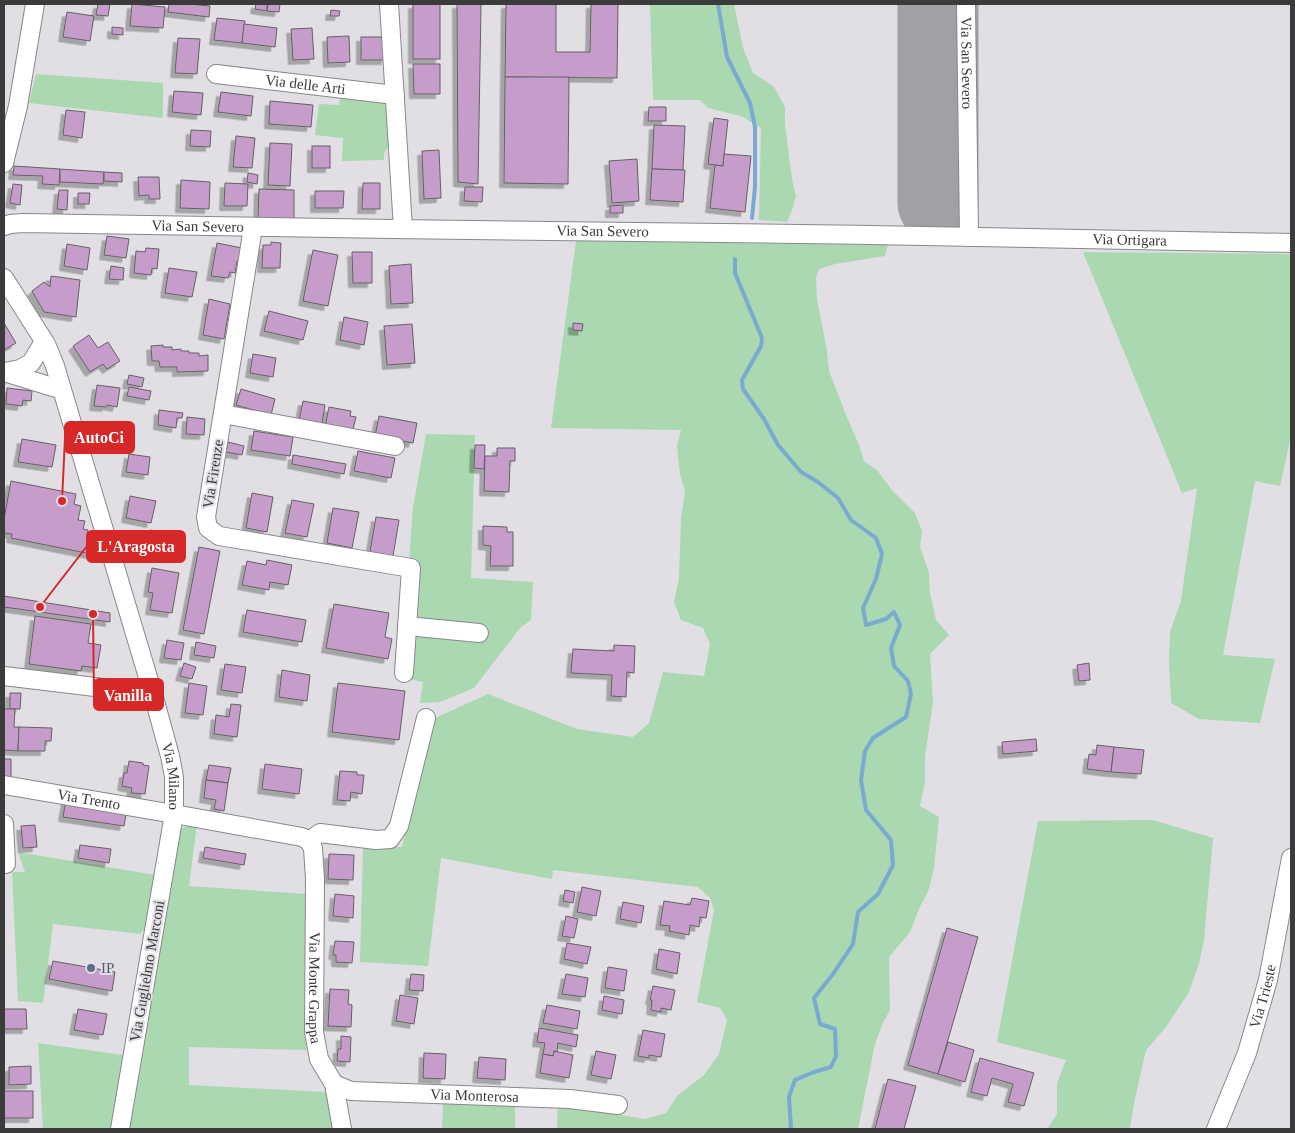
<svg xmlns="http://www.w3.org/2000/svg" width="1295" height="1133" viewBox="0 0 1295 1133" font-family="Georgia,serif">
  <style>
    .green { fill: #a9d8b1 }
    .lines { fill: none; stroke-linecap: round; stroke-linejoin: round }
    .stream { stroke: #7aaad2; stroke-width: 4 }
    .runway { stroke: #a2a0a4; stroke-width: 81 }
    .building { fill: #c69dca; stroke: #646164; filter: url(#shadow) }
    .minor-casing { stroke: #89878b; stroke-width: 20 }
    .minor { stroke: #fff; stroke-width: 18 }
    .service-dot { fill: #5c6f8a; stroke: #e1dfe4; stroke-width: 2 }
    .labels { text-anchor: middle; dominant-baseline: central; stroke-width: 4; stroke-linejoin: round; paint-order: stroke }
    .street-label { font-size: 15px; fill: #3c3b3c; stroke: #e1dfe4 }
    .service-label { font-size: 15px; fill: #4e5e75; stroke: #e1dfe4; text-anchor: start }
    .leader { fill: none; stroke: #d62828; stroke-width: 2 }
    .callout-dot { fill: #d62828; stroke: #e1dfe4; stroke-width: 2 }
    .callout { fill: #d62828; stroke: #d62828; stroke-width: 2 }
    .callout-label { font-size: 16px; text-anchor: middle; font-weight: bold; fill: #fff }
  </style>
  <defs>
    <filter id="shadow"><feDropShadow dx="-4.5" dy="4.5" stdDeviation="0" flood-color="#0004"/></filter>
  </defs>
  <rect width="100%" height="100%" fill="#e1dfe4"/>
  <g class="green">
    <polygon points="650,4 734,4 743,48 753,73 774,87 785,107 785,125 791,171 793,185 796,195 792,210 787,222 759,220 761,128 741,116 708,108 700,100 653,100"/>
    <polygon points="36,74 163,83 163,118 29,103"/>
    <polygon points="340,97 383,103 387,107 388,147 384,153 384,160 342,161 343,138 315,135 319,104 339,105"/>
    <polygon points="576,241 888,245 885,256 835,264 819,269 816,278 817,299 827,351 829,371 846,415 859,445 864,461 877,470 891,489 915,513 922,531 920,547 929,573 930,593 936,620 949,635 930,654 933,702 925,756 925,782 920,806 939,817 934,868 929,889 919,909 910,932 889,957 890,1010 883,1023 875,1044 858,1129 557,1129 558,1105 645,1119 666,1113 677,1096 704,1075 719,1054 727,1020 720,1008 697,1002 714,910 710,898 698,887 553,870 552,879 441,858 428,966 360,962 363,847 402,847 433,719 488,694 577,729 633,737 649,723 663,672 704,676 710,644 703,628 681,620 674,602 679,578 681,519 685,490 680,475 677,446 681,430 551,428"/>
    <polygon points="1083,252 1291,254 1291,436 1280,486 1255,481 1223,655 1275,659 1260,723 1199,719 1171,703 1169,660 1170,632 1181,601 1197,488 1182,493"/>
    <polygon points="426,434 475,435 471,578 533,582 531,620 520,628 474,688 440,702 420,703 423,682 400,677 413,508"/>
    <polygon points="1153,820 1213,838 1204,940 1199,964 1189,992 1166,1027 1146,1050 1134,1103 1130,1129 1047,1129 1057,1114 1057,1083 1066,1060 997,1042 1038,821"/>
    <polygon points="197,824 189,886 306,894 304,1013 307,1050 189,1047 189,1085 327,1092 335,1129 129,1129 181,828"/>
    <polygon points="18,852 155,875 146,927 140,934 53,924 43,1003 18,1001 12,872 25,872"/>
    <polygon points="38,1043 123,1055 112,1129 43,1129"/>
    <polygon points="443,1102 515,1104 515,1129 442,1129"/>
  </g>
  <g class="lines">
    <g class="stream">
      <polyline points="718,4 727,57 750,103 755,127 755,187 752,218"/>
      <polyline points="735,259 735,273 762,338 761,346 742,380 743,389 764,419 778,445 801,472 818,482 838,498 851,520 876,538 882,554 876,579 863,608 866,625 886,619 894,612 900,625 891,648 894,666 908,681 911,694 906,717 873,738 865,751 861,780 866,810 891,840 893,865 878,894 858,912 853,944 833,974 814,998 820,1024 835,1029 836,1056 831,1067 814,1072 795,1080 789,1097 791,1128 790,1129"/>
    </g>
    <polyline class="runway" points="938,4 938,203"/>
  </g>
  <g class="building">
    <polygon points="98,4 110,4 108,16 96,15"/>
    <polygon points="132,4 165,7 163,28 130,26"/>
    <polygon points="169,4 189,4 210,6 209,17 168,12"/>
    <polygon points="256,4 267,4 267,11 255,9"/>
    <polygon points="268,4 280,4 279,12 267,11"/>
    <rect x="413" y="4" width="27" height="55"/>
    <polygon points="457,4 481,4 478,184 458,182"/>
    <polygon points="506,4 556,4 556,52 590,52 591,4 618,4 617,78 505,77"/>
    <polygon points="331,10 340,11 339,16 330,16"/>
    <polygon points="67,12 94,16 90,41 63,37"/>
    <polygon points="217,18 245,21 242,43 214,40"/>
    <polygon points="244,24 277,28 275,47 242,43"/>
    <polygon points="112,27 123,28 123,35 112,34"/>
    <polygon points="312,28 314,59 293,60 291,29"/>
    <polygon points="349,36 350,62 328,63 327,37"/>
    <rect x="361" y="37" width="25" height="23"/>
    <polygon points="178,38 200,39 197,74 175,73"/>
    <polygon points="413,64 440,64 440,94 414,94"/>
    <polygon points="505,77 569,77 568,184 504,183"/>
    <polygon points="174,91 203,93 201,115 172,112"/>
    <polygon points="221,92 253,96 251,116 218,112"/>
    <polygon points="270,101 313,105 311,127 269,124"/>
    <polygon points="649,107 666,107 666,121 648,121"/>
    <polygon points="66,110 85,112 82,138 63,135"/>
    <polygon points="714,118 728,120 723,166 708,164"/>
    <polygon points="654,125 685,126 683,170 652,169"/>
    <polygon points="191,130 211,131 210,147 190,146"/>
    <polygon points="236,136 255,138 252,168 233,167"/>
    <polygon points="270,143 292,144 290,186 268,185"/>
    <rect x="312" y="146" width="18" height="22"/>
    <polygon points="439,150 441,198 424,199 422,151"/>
    <polygon points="724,154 751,156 745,212 710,208 715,165 723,166"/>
    <polygon points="637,159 639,201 612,203 609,161"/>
    <polygon points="14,166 60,169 59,185 42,184 43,176 13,175"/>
    <polygon points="60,169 104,172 103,184 60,182"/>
    <polygon points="652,169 685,170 683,202 650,200"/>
    <polygon points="104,172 122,173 122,182 104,181"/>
    <polygon points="248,173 258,175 257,184 247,182"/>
    <polygon points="138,177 159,177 160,199 149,199 149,195 139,196"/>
    <polygon points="181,180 210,182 209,209 180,208"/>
    <polygon points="225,183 248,184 247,206 224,206"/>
    <polygon points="363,183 380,183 380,209 362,209"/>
    <polygon points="13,184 22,185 20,205 10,203"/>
    <polygon points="465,187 483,187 482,202 464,201"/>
    <polygon points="259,189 294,190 294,219 258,219"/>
    <polygon points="59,190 68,190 67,210 57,209"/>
    <polygon points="315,191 344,191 343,208 315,208"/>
    <polygon points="78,193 90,193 89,204 78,204"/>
    <polygon points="623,205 623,213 610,213 610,206"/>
    <polygon points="107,236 129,239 126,258 104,255"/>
    <polygon points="271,242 281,243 280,268 262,268 263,245 271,245"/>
    <polygon points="217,243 242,248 239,261 237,261 235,273 230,272 228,278 211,276"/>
    <polygon points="67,244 90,248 87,270 64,266"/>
    <polygon points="146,248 159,249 157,269 152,268 151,275 134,273 136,251 145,252"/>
    <polygon points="313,250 338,255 328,306 303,301"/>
    <polygon points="352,252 372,252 372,283 353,283"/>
    <polygon points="411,264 413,303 391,304 389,266"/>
    <polygon points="111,266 124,268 123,280 109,279"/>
    <polygon points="169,268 197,272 192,297 165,293"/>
    <polygon points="51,276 80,280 76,317 44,312 32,291 44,282 50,287"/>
    <polygon points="209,299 230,304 224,339 203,335"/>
    <polygon points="269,311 308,321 303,340 264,331"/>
    <polygon points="344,317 368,322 364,345 340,340"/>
    <polygon points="4,323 16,343 4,350"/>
    <polygon points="573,323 583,324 582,331 573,330"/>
    <polygon points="412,324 415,363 387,365 384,326"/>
    <polygon points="89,335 98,348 108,342 120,361 107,369 103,364 90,372 73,346"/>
    <polygon points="163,345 163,347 172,347 172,350 181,349 181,351 189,351 189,353 199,353 199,356 208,355 208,371 177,372 177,367 160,367 159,361 152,361 151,346"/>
    <polygon points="253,354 276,358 273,377 250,373"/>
    <polygon points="129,375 144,378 142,387 127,384"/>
    <polygon points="97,385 120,388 117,407 107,405 106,407 94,406"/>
    <polygon points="129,387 151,391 149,400 127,396"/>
    <polygon points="7,388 32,391 31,401 23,400 22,406 6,404"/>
    <polygon points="241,389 275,399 271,415 236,405"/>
    <polygon points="303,401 325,405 321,430 298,426"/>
    <polygon points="329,407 351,411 350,416 356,417 352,433 325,427"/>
    <polygon points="159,410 183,413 182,418 177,418 176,428 158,425"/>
    <polygon points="379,416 417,423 413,443 375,436"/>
    <polygon points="187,417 205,419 204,435 186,434"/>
    <polygon points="254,431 293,437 290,456 251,450"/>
    <polygon points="22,439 56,445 52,467 18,462"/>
    <polygon points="228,442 244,446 242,455 226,452"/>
    <polygon points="475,445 485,445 484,469 474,468"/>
    <polygon points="497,448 515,448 515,461 510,461 509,492 484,491 485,456 497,456"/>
    <polygon points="358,451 395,458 391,478 354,471"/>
    <polygon points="129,454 150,457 148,475 126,472"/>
    <polygon points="293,455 346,464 344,474 292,464"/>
    <polygon points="11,481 76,494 74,504 81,506 78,520 85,521 83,529 88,530 87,537 89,538 88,544 93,545 91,554 11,538 12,534 4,533 4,519"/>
    <polygon points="252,493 273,497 267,532 246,528"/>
    <polygon points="130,496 156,501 151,523 126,518"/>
    <polygon points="292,500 314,504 307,537 285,533"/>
    <polygon points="333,508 359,512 352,548 327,543"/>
    <polygon points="376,517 399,520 393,556 370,552"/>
    <polygon points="483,526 507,527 507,532 513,532 513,566 490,566 491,546 483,545"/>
    <polygon points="150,530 180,536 176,556 146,550"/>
    <polygon points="199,547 220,551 204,634 183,630"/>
    <polygon points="267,560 292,565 288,585 270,582 269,590 242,585 247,561 266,565"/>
    <polygon points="152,568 179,573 172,613 150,610 153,593 148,592"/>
    <polygon points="4,596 110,613 110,622 4,607"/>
    <polygon points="334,604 389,613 385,637 392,639 388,659 326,648"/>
    <polygon points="247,610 306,620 302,642 243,632"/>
    <polygon points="35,616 91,624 88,643 101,645 97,668 82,666 81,671 29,664"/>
    <polygon points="167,640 184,643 181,660 164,658"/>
    <polygon points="196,642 216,646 214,658 194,655"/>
    <polygon points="614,645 635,646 634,673 627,672 626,697 611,696 612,675 571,673 573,649 614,651"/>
    <polygon points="184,663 196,667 192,679 180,676"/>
    <polygon points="1089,663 1090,680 1079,681 1077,665"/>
    <polygon points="225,664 246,667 242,693 221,690"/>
    <polygon points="282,670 310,675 307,701 279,697"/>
    <polygon points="189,683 207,686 203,715 185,713"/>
    <polygon points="338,683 405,691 399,740 332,732"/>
    <polygon points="10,693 21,693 20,709 10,709"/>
    <polygon points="231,704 241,705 237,737 214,734 216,715 229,717"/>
    <polygon points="4,709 15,709 14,727 19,727 18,751 4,750"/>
    <polygon points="19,727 52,728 51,741 45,741 45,751 18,751"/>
    <polygon points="1036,739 1037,751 1003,754 1002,742"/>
    <polygon points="1097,745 1114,747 1111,772 1087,769 1089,754 1096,755"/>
    <polygon points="1114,747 1144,750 1141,774 1111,772"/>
    <polygon points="4,759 11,759 11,777 4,776"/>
    <polygon points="129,761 143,763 143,765 149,766 145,794 131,793 132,788 122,786 124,773 127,773"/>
    <polygon points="265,764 302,769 299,794 262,789"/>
    <polygon points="209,765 231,768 228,783 206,780"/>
    <polygon points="340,771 357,772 357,775 364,775 362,794 351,792 350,801 337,800"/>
    <polygon points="206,780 228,783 224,811 214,809 216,800 204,798"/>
    <polygon points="66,799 127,809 124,826 63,817"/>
    <polygon points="35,825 37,847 23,848 21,826"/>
    <polygon points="80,845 111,849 109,863 78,858"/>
    <polygon points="205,847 246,854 244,865 203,858"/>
    <polygon points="329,854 354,855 353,880 328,879"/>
    <polygon points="582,887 601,891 596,916 577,912"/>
    <polygon points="565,890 575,892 573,903 563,901"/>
    <polygon points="335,894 354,896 353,918 333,916"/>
    <polygon points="692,898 709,901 706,918 700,917 699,927 690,925 689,935 669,931 670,926 660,925 664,901 690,905"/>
    <polygon points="623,902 644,906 641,923 620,919"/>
    <polygon points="566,916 578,919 574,938 562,936"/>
    <polygon points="947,928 978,937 938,1074 908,1065"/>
    <polygon points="335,941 354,942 352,963 336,962 336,955 333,955"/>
    <polygon points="567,943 591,947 587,964 564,959"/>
    <polygon points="659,949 680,953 677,974 656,969"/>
    <polygon points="53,961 115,972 112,991 49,979"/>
    <polygon points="608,967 627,970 624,991 605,988"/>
    <polygon points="411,974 424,975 423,991 409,990"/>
    <polygon points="566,974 588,978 585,997 562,994"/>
    <polygon points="653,986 675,990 671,1010 661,1008 661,1012 651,1010 652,1000 650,1000"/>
    <polygon points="330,989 349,990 348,1004 352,1005 351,1027 328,1026"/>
    <polygon points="400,995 418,998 414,1024 396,1021"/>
    <polygon points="604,996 624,1000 622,1014 602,1010"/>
    <polygon points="547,1005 580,1011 577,1029 543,1023"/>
    <polygon points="4,1009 26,1009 27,1029 4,1029"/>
    <polygon points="78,1009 107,1014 103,1035 74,1030"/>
    <polygon points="539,1028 578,1035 576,1047 558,1043 557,1052 554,1051 553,1056 543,1054 545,1043 537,1042"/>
    <polygon points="643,1030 665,1034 661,1057 649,1055 649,1058 638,1056"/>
    <polygon points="341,1036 351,1037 350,1062 337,1061 338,1049 341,1049"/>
    <polygon points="948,1042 974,1050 965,1082 938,1074"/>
    <polygon points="554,1051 573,1055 569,1078 540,1073 543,1054 553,1056"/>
    <polygon points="596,1051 616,1055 611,1079 591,1075"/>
    <polygon points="424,1053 446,1054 445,1079 423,1078"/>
    <polygon points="479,1057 506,1059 505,1080 477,1078"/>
    <polygon points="980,1058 1034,1073 1024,1106 1008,1102 1013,1084 992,1078 987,1096 971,1092"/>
    <polygon points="31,1066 31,1084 9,1085 9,1067"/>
    <polygon points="888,1079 916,1086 904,1129 875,1129"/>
    <rect x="4" y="1091" width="29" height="27"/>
  </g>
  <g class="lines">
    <g class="minor-casing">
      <g id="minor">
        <polyline points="389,4 403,229"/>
        <path id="s1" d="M966,4L969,237"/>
        <path id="s2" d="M216,74L395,95"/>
        <polyline points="4,163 18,106 35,4"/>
        <path id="s3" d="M4,226L10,224L23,223C146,225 269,228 393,229C692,231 992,237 1291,243"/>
        <polyline points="252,227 252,234 206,517 208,528 219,536 411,568 404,673"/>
        <path id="s4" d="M4,278L46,344L55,366L153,694L170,756L174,777V814L120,1129"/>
        <polyline points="4,372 59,389"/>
        <polyline points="5,372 20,369 31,363 42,345"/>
        <polyline points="223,414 395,446"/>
        <polyline points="407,626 479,633"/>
        <polyline points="4,676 153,694"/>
        <path id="s5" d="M4,785L174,814L302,837L309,841L320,833L376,840L390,839L399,826L426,718"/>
        <polyline points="4,824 6,864"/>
        <path id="s6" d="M309,841L313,848L315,879L314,1032L319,1059L334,1084L342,1129"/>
        <path id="s7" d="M334,1084L351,1091L570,1099L618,1105"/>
        <path id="s8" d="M1216,1129L1247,1053L1268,980L1291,858"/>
      </g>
    </g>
    <use href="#minor" class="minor"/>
  </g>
  <circle class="service-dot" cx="91" cy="968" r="5"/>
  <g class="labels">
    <g class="street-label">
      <text stroke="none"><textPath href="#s1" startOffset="59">Via San Severo</textPath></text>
      <text stroke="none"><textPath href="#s2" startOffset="90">Via delle Arti</textPath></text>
      <text stroke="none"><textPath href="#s3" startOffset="194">Via San Severo</textPath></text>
      <text stroke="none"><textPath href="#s3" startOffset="599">Via San Severo</textPath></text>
      <text stroke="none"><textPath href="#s3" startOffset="1126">Via Ortigara</textPath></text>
      <text transform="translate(213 474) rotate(-81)">Via Firenze</text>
      <text stroke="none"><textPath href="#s4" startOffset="529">Via Milano</textPath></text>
      <text stroke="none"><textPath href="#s5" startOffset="86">Via Trento</textPath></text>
      <text transform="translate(147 971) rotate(-80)">Via Guglielmo Marconi</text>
      <text stroke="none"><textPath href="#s6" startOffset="148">Via Monte Grappa</textPath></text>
      <text stroke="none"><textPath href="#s8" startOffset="141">Via Trieste</textPath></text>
      <text stroke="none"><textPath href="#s7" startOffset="142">Via Monterosa</textPath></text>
    </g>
    <g class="service-label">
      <text x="101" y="968">IP</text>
    </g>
  </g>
  <path class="leader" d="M62 501L65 438M40 607L87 546M93 614L94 695"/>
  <g class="callout-dot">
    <circle cx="62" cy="501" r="5"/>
    <circle cx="40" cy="607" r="5"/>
    <circle cx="93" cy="614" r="5"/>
  </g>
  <g class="callout">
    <rect x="65" y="422" width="69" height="31" rx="5"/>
    <rect x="87" y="531" width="98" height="31" rx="5"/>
    <rect x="94" y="679" width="69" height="31" rx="5"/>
  </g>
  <g class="callout-label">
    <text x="99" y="443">AutoCi</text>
    <text x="136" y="552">L'Aragosta</text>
    <text x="128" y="701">Vanilla</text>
  </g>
  <rect width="1295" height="1133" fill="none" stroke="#3c3b3c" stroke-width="10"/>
</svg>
